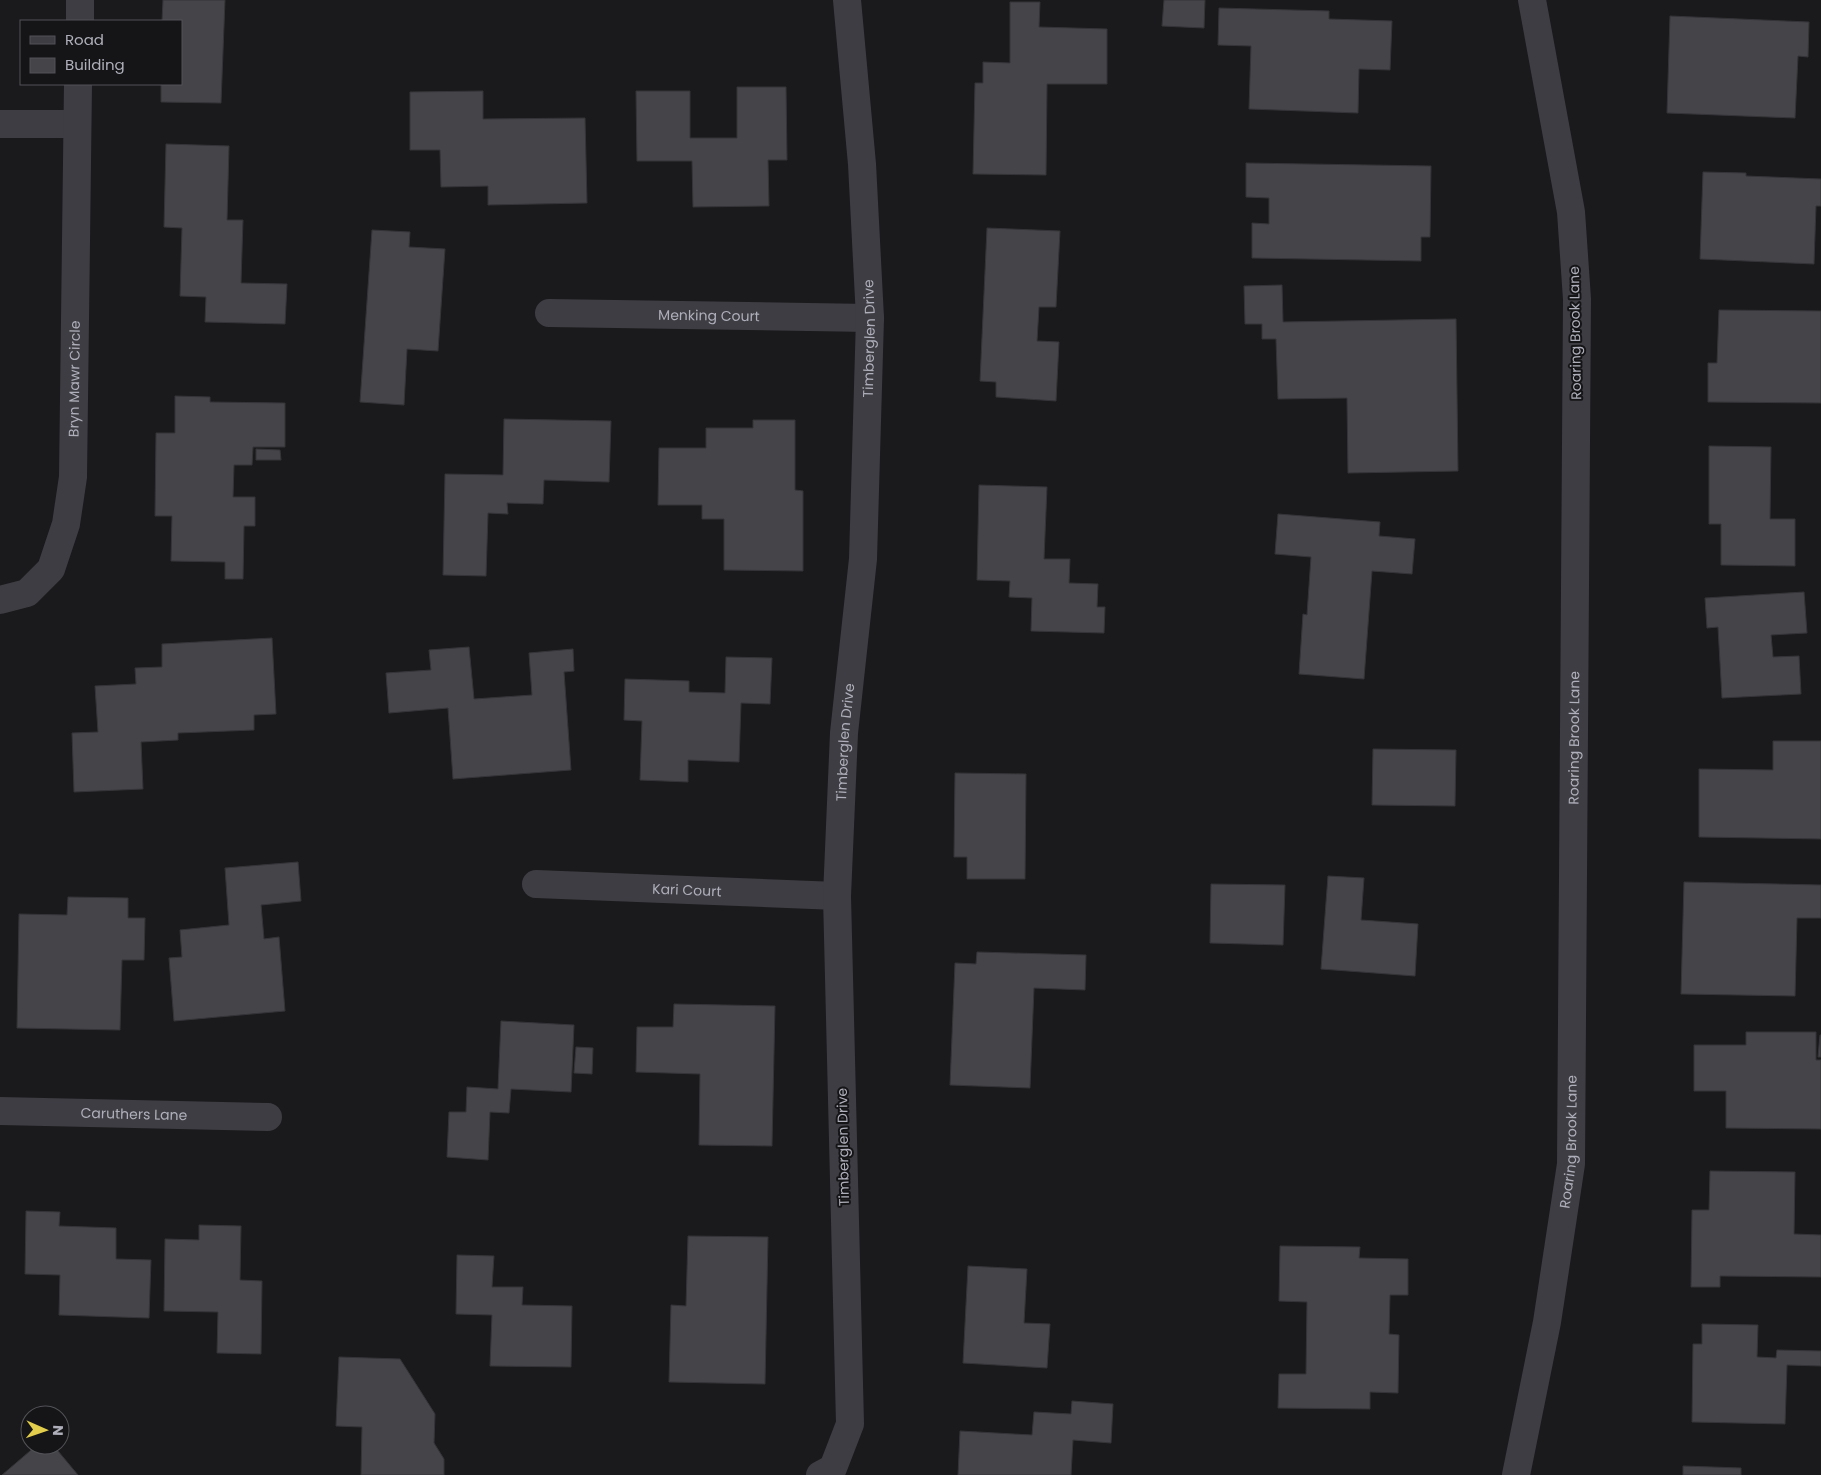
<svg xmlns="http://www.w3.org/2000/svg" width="1821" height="1475" viewBox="0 0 1821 1475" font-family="Poppins,sans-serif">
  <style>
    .building { fill: #454449; stroke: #353438 }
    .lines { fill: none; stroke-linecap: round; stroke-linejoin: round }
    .minor { stroke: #3e3d43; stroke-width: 28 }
    .labels { text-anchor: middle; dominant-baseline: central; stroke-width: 4; stroke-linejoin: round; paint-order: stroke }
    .street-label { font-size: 14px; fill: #aeafba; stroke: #151517 }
  </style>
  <rect width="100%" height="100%" fill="#1a1a1c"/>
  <g class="building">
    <polygon points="163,0 225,0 221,103 161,102 161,84 181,84 181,21 162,21"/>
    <polygon points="1164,0 1205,0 1204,28 1162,26"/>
    <polygon points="1010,2 1040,2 1039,27 1107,29 1107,84 1047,84 1046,175 973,174 975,83 983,83 983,62 1010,63"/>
    <polygon points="1219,8 1329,11 1329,19 1392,21 1390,70 1359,69 1358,113 1249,109 1251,46 1218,45"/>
    <polygon points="1670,16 1809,22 1808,57 1798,56 1795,118 1667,113"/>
    <polygon points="737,87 786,87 787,160 768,160 769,206 693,207 692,161 637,161 636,91 690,91 690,138 737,138"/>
    <polygon points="483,91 483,119 585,118 587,203 488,205 488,186 441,187 440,150 410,150 410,92"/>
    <polygon points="166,144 229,146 227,220 243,220 241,283 287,284 285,324 205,322 206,297 180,296 182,228 164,227"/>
    <polygon points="1246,163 1431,166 1430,237 1421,237 1421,261 1252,258 1252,223 1269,224 1269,198 1246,197"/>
    <polygon points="1703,172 1746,173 1746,176 1821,179 1821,206 1816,206 1814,264 1700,259"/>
    <polygon points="987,228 1060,231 1056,307 1039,307 1037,341 1059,342 1056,401 996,397 996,382 980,381"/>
    <polygon points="372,230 410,232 409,247 445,249 438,351 407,349 404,405 360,402"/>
    <polygon points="1282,285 1283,322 1456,319 1458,471 1348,473 1347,398 1278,399 1276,339 1262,339 1262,324 1245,324 1244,286"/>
    <polygon points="1719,310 1821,311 1821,403 1708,402 1708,363 1717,363"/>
    <polygon points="175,396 210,397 210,402 285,403 285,447 253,447 252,465 234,465 233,497 255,497 255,526 244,526 243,579 225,579 225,562 171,561 172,516 155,516 156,433 175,433"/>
    <polygon points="504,419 611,421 609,482 544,480 543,504 507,503 508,514 488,513 486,576 443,575 445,474 503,475"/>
    <polygon points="753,420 795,420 795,490 803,491 803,571 724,570 724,519 702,519 702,505 658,505 659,448 706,448 706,428 753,428"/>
    <polygon points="1709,446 1771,447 1770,519 1795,519 1795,566 1721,565 1721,524 1709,524"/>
    <polygon points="256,449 280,450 281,460 256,460"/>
    <polygon points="979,485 1047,487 1044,559 1070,559 1069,583 1098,584 1097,607 1105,607 1104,633 1031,631 1032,598 1009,597 1010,581 977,580"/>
    <polygon points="1278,514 1380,522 1379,536 1415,539 1412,574 1372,571 1364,679 1299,674 1303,614 1307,615 1311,557 1275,554"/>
    <polygon points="1804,592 1807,633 1771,635 1773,657 1799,656 1801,694 1722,698 1718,627 1707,628 1705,598"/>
    <polygon points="272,638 276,714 254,715 254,730 178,733 178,740 141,742 143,789 74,792 72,733 98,732 95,686 136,684 135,668 162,667 162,644"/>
    <polygon points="469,647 474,699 532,695 529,653 573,649 574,671 564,672 571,770 453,779 448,708 389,713 386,673 431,670 429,650"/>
    <polygon points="726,657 772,658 770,704 741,703 739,762 688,760 688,782 640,780 642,721 624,720 625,679 689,681 689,692 725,693"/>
    <polygon points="1773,741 1821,741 1821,839 1699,837 1699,769 1773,770"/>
    <polygon points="1373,749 1456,750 1455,806 1372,805"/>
    <polygon points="955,773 1026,774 1025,879 967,879 967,857 954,857"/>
    <polygon points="298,862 301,901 261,905 264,939 279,937 285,1011 174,1021 169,958 182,957 180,930 229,925 225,868"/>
    <polygon points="1328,876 1364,878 1361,920 1418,924 1415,976 1321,969"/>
    <polygon points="1684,882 1821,885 1821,918 1797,918 1795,996 1681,994"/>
    <polygon points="1211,884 1285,885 1283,945 1210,943"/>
    <polygon points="68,897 128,898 128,918 145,918 144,960 122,960 120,1030 17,1028 19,914 67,915"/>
    <polygon points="977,952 1086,955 1085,990 1034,988 1030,1088 950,1085 955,963 976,964"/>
    <polygon points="674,1004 775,1006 772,1146 699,1145 700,1074 636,1072 637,1027 673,1027"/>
    <polygon points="501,1021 574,1025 571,1092 511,1089 509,1113 490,1112 488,1160 447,1157 449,1112 466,1112 467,1087 498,1089"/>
    <polygon points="1746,1032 1816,1032 1816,1060 1821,1060 1821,1129 1726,1128 1726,1091 1694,1091 1694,1045 1746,1045"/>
    <polygon points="1820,1035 1821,1035 1821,1057 1818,1057"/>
    <polygon points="576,1047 593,1048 592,1074 574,1073"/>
    <polygon points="1710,1171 1795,1172 1794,1234 1821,1235 1821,1277 1720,1276 1720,1287 1691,1287 1692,1210 1709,1210"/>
    <polygon points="26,1211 60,1212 59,1226 116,1228 116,1259 151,1260 149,1318 59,1315 60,1275 25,1274"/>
    <polygon points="199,1225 241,1226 240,1280 262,1281 261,1354 217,1353 218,1312 164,1311 165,1239 199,1240"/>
    <polygon points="688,1236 768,1237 765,1384 669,1382 671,1305 686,1306"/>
    <polygon points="1280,1246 1360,1247 1359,1258 1408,1259 1408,1295 1390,1295 1389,1334 1399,1335 1398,1393 1370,1392 1370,1409 1278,1408 1279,1374 1306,1374 1307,1302 1279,1301"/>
    <polygon points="457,1255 494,1256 492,1287 523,1287 522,1305 572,1306 571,1367 490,1366 492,1315 456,1314"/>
    <polygon points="968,1266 1027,1269 1024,1323 1050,1324 1047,1368 963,1363"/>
    <polygon points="1702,1324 1758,1325 1757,1357 1776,1358 1777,1350 1821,1351 1821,1366 1787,1365 1785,1424 1692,1422 1693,1344 1702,1344"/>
    <polygon points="339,1357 400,1359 435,1414 434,1443 444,1459 444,1475 361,1475 362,1427 336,1426"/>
    <polygon points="1072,1401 1113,1404 1111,1443 1073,1440 1071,1475 958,1475 960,1431 1032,1435 1034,1412 1071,1414"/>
    <polygon points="37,1445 53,1445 78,1475 2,1475"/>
    <polygon points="1683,1466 1741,1468 1741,1475 1683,1475"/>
  </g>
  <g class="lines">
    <g class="minor">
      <polyline points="80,21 80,0"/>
      <polyline points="0,124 77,124"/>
      <path id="s1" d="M549,313L870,318"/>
      <path id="s2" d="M0,600L27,593L51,569L66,524L73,477L78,84"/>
      <path id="s3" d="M536,884L837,896"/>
      <path id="s4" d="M0,1111L268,1117"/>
      <path id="s5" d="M820,1475L833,1468L850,1424L837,896L844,733L863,559L870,318L862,164L847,0"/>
      <path id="s6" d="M1516,1475L1547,1322L1571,1164L1577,299L1571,212L1532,0"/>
    </g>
  </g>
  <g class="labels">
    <g class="street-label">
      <text stroke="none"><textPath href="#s1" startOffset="160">Menking Court</textPath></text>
      <text transform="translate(1575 333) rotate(-91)">Roaring Brook Lane</text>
      <text stroke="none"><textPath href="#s5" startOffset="1149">Timberglen Drive</textPath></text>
      <text stroke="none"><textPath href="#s2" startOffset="255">Bryn Mawr Circle</textPath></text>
      <text stroke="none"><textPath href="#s6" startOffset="742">Roaring Brook Lane</textPath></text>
      <text stroke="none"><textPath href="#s5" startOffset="744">Timberglen Drive</textPath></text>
      <text stroke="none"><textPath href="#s3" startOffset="151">Kari Court</textPath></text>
      <text stroke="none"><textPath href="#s4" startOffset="134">Caruthers Lane</textPath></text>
      <text stroke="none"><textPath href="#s6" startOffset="338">Roaring Brook Lane</textPath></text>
      <text transform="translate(843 1147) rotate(-91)">Timberglen Drive</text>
    </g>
  </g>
  <rect x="20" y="20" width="162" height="65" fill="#151517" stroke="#525358"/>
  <rect x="30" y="36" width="25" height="8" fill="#3e3d43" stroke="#525358"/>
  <text x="65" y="45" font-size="15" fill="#aeafba">Road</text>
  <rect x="30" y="58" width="25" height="15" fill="#454449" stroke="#525358"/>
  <text x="65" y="70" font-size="15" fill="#aeafba">Building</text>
  <g transform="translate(45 1430) rotate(92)"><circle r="24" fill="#151517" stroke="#525358"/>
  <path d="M0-4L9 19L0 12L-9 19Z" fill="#e2ce4c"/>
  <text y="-8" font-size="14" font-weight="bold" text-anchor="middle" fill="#aeafba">N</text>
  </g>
</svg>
